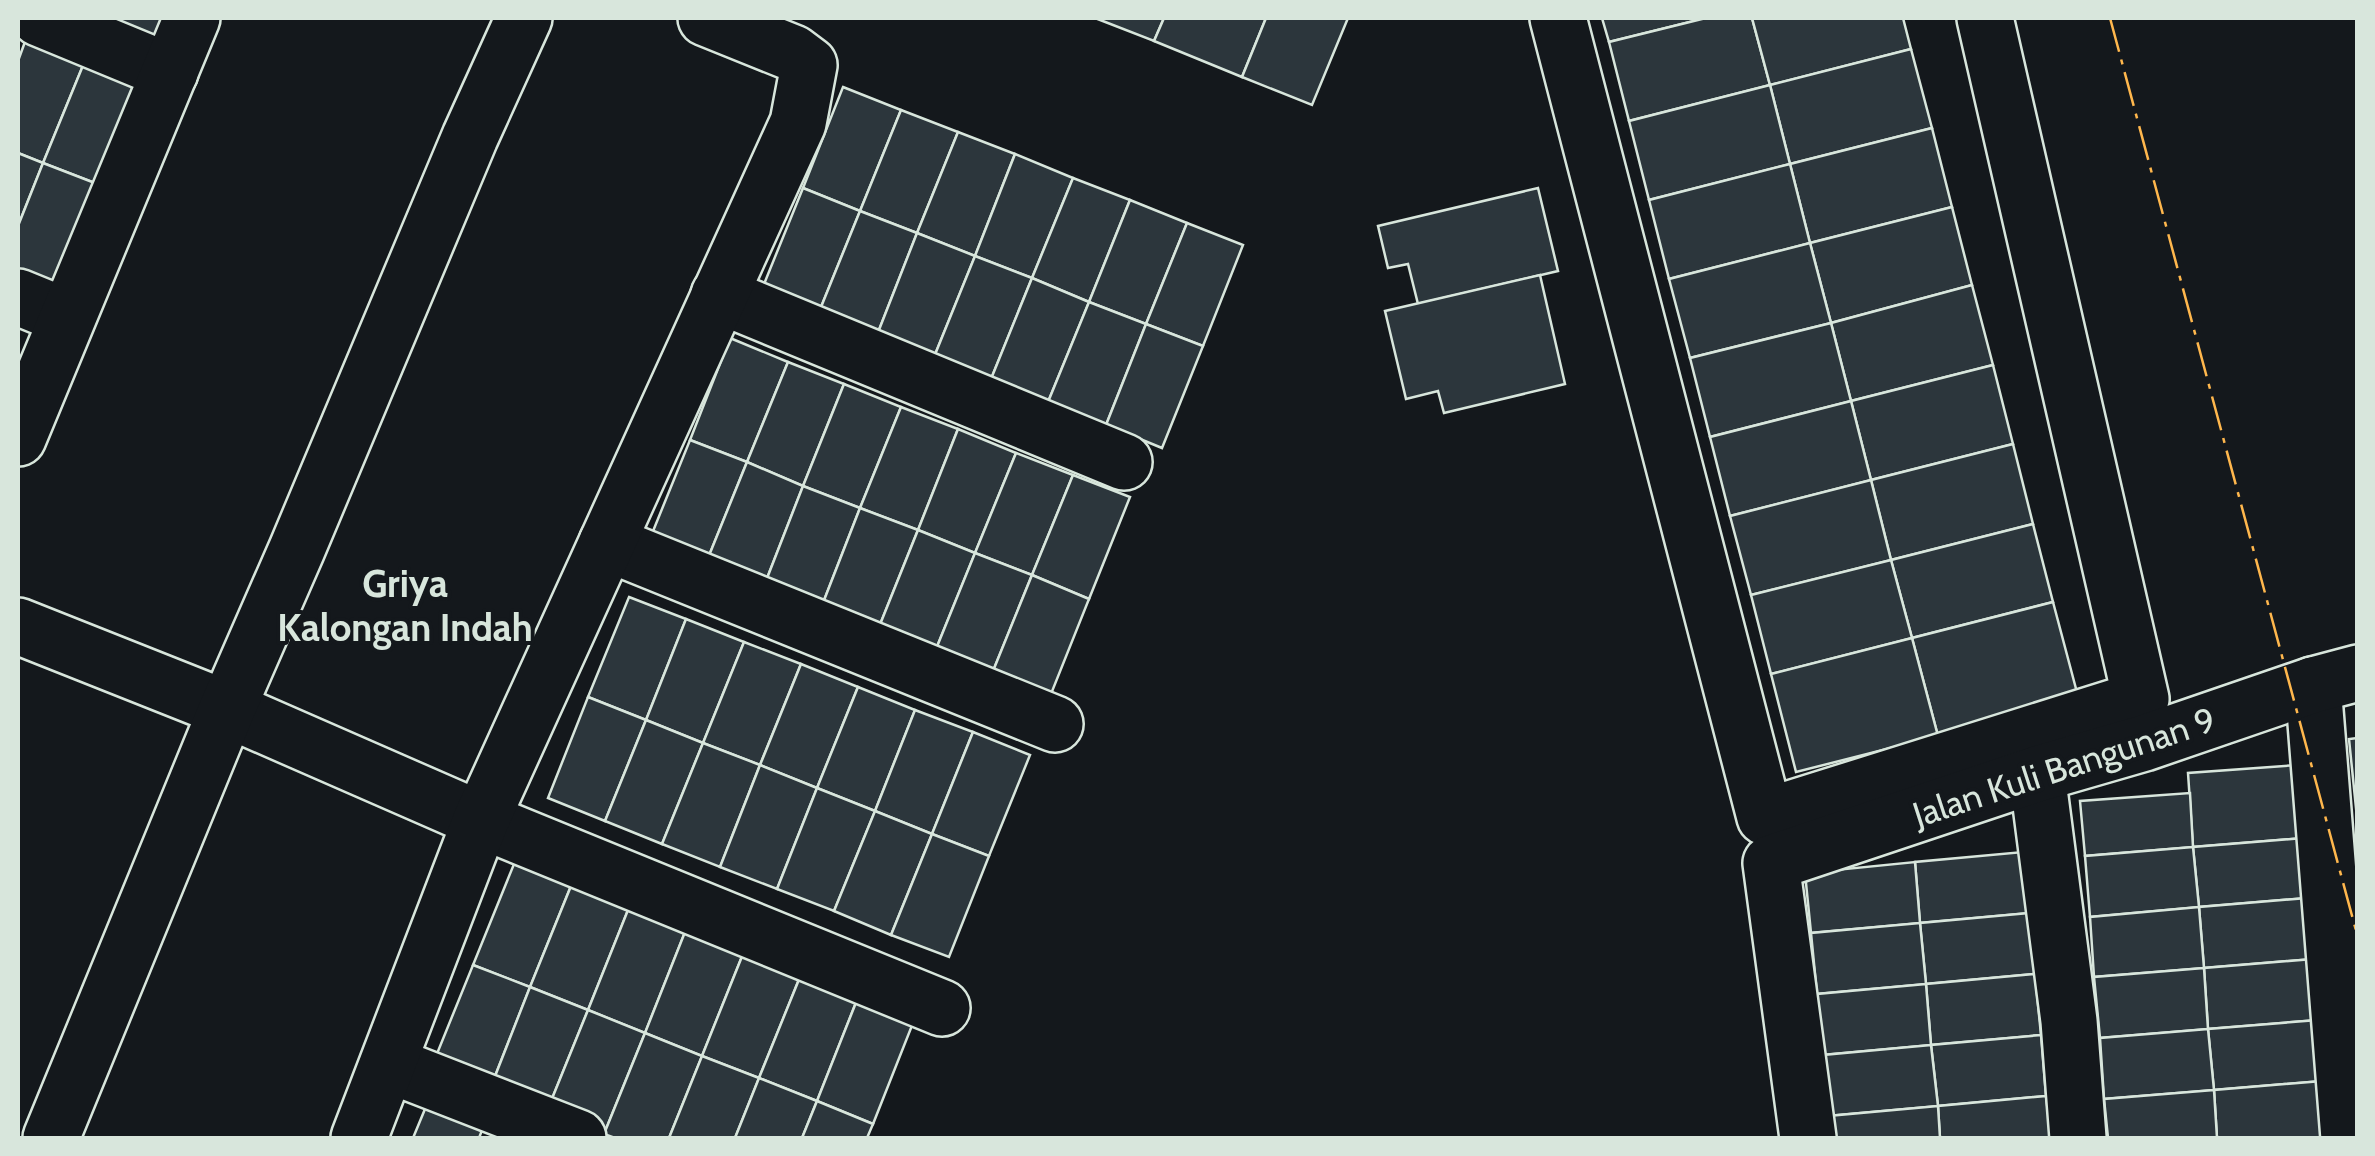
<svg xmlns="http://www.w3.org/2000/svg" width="2375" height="1156" viewBox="0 0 2375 1156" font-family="Cabin,sans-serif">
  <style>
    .building { fill: #2c363c; stroke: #d8e6dc; stroke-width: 2.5 }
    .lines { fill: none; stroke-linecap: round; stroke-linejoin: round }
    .street-casing { stroke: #d8e6dc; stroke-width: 60 }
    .street { stroke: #14181c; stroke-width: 55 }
    .power { stroke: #ffb74d; stroke-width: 2.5; stroke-dasharray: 35 8 5 8; stroke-linecap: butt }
    .labels { text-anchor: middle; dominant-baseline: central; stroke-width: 8; stroke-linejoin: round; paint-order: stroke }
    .street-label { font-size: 35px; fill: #d8e6dc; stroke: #14181c }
    .neighbourhood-label { font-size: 38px; font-weight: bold; fill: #d8e6dc; stroke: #14181c }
  </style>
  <rect width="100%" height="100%" fill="#14181c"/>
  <g class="building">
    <polygon points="106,18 172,18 161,45"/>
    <polygon points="1095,18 1164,18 1154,41"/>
    <polygon points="1164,18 1266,18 1242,77 1154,41"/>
    <polygon points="1266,18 1348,18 1312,105 1242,77"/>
    <polygon points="1602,18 1706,18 1609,42"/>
    <polygon points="1706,18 1752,18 1770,85 1629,121 1609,42"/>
    <polygon points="1752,18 1903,18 1911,49 1770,85"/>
    <polygon points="26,39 84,63 43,163 18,153 18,61"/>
    <polygon points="1911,49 1932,128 1790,164 1770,85"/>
    <polygon points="84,63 141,85 100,185 43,163"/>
    <polygon points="1770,85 1790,164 1649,200 1629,121"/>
    <polygon points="843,87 901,110 860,211 803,188"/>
    <polygon points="901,110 958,132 917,233 860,211"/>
    <polygon points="1932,128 1952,207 1810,243 1790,164"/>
    <polygon points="958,132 1015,154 975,256 917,233"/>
    <polygon points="18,153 43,163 18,226"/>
    <polygon points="1015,154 1073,178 1032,278 975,256"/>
    <polygon points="43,163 100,185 60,287 18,270 18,226"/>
    <polygon points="1790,164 1810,243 1669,279 1649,200"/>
    <polygon points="1073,178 1130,200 1089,302 1032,278"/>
    <polygon points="803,188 860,211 819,312 762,289"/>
    <polygon points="1538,188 1558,271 1418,304 1408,264 1388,268 1378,226"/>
    <polygon points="1130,200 1187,223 1146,324 1089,302"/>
    <polygon points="1952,207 1972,285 1831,323 1810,243"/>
    <polygon points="860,211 917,233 877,335 819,312"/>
    <polygon points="1187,223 1243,245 1203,346 1146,324"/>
    <polygon points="917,233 975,256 934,357 877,335"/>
    <polygon points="1810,243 1831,323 1690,358 1669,279"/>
    <polygon points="975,256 1032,278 991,379 934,357"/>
    <polygon points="1540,275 1565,384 1444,413 1438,391 1406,399 1385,311"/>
    <polygon points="1032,278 1089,302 1048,402 991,379"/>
    <polygon points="1972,285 1993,365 1851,401 1831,323"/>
    <polygon points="1089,302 1146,324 1106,425 1048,402"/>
    <polygon points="1831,323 1851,401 1710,437 1690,358"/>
    <polygon points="1146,324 1203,346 1162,448 1106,425"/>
    <polygon points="730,338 788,362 747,462 690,440"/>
    <polygon points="788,362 844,384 803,486 747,462"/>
    <polygon points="1993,365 2013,444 1871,480 1851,401"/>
    <polygon points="844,384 901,407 860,508 803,486"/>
    <polygon points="1851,401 1871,480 1730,516 1710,437"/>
    <polygon points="901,407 958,429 918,530 860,508"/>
    <polygon points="958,429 1016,453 975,553 918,530"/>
    <polygon points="690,440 747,462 706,563 649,541"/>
    <polygon points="2013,444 2033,524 1891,560 1871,480"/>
    <polygon points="1016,453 1073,475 1032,575 975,553"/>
    <polygon points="747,462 803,486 764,586 706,563"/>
    <polygon points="1073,475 1130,497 1089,599 1032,575"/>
    <polygon points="1871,480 1891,560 1751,595 1730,516"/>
    <polygon points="803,486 860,508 821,608 764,586"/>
    <polygon points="860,508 918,530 877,632 821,608"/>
    <polygon points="2033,524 2053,602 1912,638 1891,560"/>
    <polygon points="918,530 975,553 934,654 877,632"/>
    <polygon points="975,553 1032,575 991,676 934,654"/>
    <polygon points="1891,560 1912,638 1771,674 1751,595"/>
    <polygon points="1032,575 1089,599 1049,699 991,676"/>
    <polygon points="629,597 686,619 646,720 588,697"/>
    <polygon points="2053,602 2079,700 1938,736 1912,638"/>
    <polygon points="686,619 744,642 703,743 646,720"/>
    <polygon points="1912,638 1938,736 1796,772 1771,674"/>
    <polygon points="744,642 801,664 760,765 703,743"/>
    <polygon points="801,664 858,687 817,788 760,765"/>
    <polygon points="858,687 915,710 875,811 817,788"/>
    <polygon points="588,697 646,720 605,821 548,798"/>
    <polygon points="915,710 973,732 932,834 875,811"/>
    <polygon points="646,720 703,743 662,844 605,821"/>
    <polygon points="973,732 1030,755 989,856 932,834"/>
    <polygon points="2358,738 2358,818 2357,818 2349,739"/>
    <polygon points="703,743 760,765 720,867 662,844"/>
    <polygon points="760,765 817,788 777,889 720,867"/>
    <polygon points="2297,765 2303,838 2193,847 2188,773"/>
    <polygon points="817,788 875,811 834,911 777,889"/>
    <polygon points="2190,793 2193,847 2085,856 2080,801"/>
    <polygon points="875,811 932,834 891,935 834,911"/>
    <polygon points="932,834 989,856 949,957 891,935"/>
    <polygon points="2303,838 2307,898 2199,907 2193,847"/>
    <polygon points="2193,847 2199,907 2090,917 2085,856"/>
    <polygon points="2023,852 2029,913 1920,923 1915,862"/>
    <polygon points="1915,862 1920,923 1811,933 1805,873"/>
    <polygon points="514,864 571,886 530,987 473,965"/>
    <polygon points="571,886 628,910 588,1010 530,987"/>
    <polygon points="2307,898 2313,959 2204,968 2199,907"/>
    <polygon points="2199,907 2204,968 2094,977 2090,917"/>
    <polygon points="628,910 685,932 645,1033 588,1010"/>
    <polygon points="2029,913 2035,974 1926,984 1920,923"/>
    <polygon points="1920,923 1926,984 1817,994 1811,933"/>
    <polygon points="685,932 743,954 702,1056 645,1033"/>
    <polygon points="743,954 800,977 759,1078 702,1056"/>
    <polygon points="2313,959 2318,1020 2208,1029 2204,968"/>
    <polygon points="473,965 530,987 490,1089 432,1066"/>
    <polygon points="2204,968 2208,1029 2100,1038 2094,977"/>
    <polygon points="2035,974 2041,1035 1931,1045 1926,984"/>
    <polygon points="800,977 857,1000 817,1101 759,1078"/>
    <polygon points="1926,984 1931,1045 1823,1055 1817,994"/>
    <polygon points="530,987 588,1010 547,1111 490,1089"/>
    <polygon points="857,1000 913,1023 873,1124 817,1101"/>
    <polygon points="588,1010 645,1033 604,1134 547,1111"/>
    <polygon points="2318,1020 2322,1081 2214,1090 2208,1029"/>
    <polygon points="2208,1029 2214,1090 2104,1099 2100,1038"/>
    <polygon points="645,1033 702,1056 669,1138 615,1138 604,1134"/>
    <polygon points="2041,1035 2046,1096 1938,1106 1931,1045"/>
    <polygon points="1931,1045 1938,1106 1828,1116 1823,1055"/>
    <polygon points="702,1056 759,1078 735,1138 669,1138"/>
    <polygon points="759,1078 817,1101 802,1138 735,1138"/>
    <polygon points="2322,1081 2327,1138 2217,1138 2214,1090"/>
    <polygon points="2214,1090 2217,1138 2108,1138 2104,1099"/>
    <polygon points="2046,1096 2051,1138 1940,1138 1938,1106"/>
    <polygon points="430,1097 486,1120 479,1138 413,1138"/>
    <polygon points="817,1101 873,1124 867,1138 802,1138"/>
    <polygon points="1938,1106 1940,1138 1830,1138 1828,1116"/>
  </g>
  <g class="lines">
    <g class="street-casing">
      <g id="street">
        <polyline points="39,18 170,72"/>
        <polyline points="1558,18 1765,817 2141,699 1985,18"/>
        <polyline points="719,295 1124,462"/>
        <polyline points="18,297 67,317"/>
        <polyline points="18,438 192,18"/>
        <polyline points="607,543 1055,724"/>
        <polyline points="18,626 227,709 481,820 942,1008"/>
        <polyline points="2313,685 2349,1138"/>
        <polyline points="2037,774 2069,1021 2078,1138"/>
        <polyline points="388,1064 578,1138"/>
        <polyline points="51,1138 227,709 297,549 470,137 524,18"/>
        <polyline points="359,1138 481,820 798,123 809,65 793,53 706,18"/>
        <polyline points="1808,1138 1771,863 2037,774 2144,743 2313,685 2358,673"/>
      </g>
    </g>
    <use href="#street" class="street"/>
    <polyline class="power" points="2110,18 2358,938"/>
  </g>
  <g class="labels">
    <g class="street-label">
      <text transform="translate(2064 767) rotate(-18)">Jalan Kuli Bangunan 9</text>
    </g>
    <g class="neighbourhood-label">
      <text x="405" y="583">Griya<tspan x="405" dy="44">Kalongan Indah</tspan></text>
    </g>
  </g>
  <rect width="2375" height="1156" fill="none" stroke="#d8e6dc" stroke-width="40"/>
</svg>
